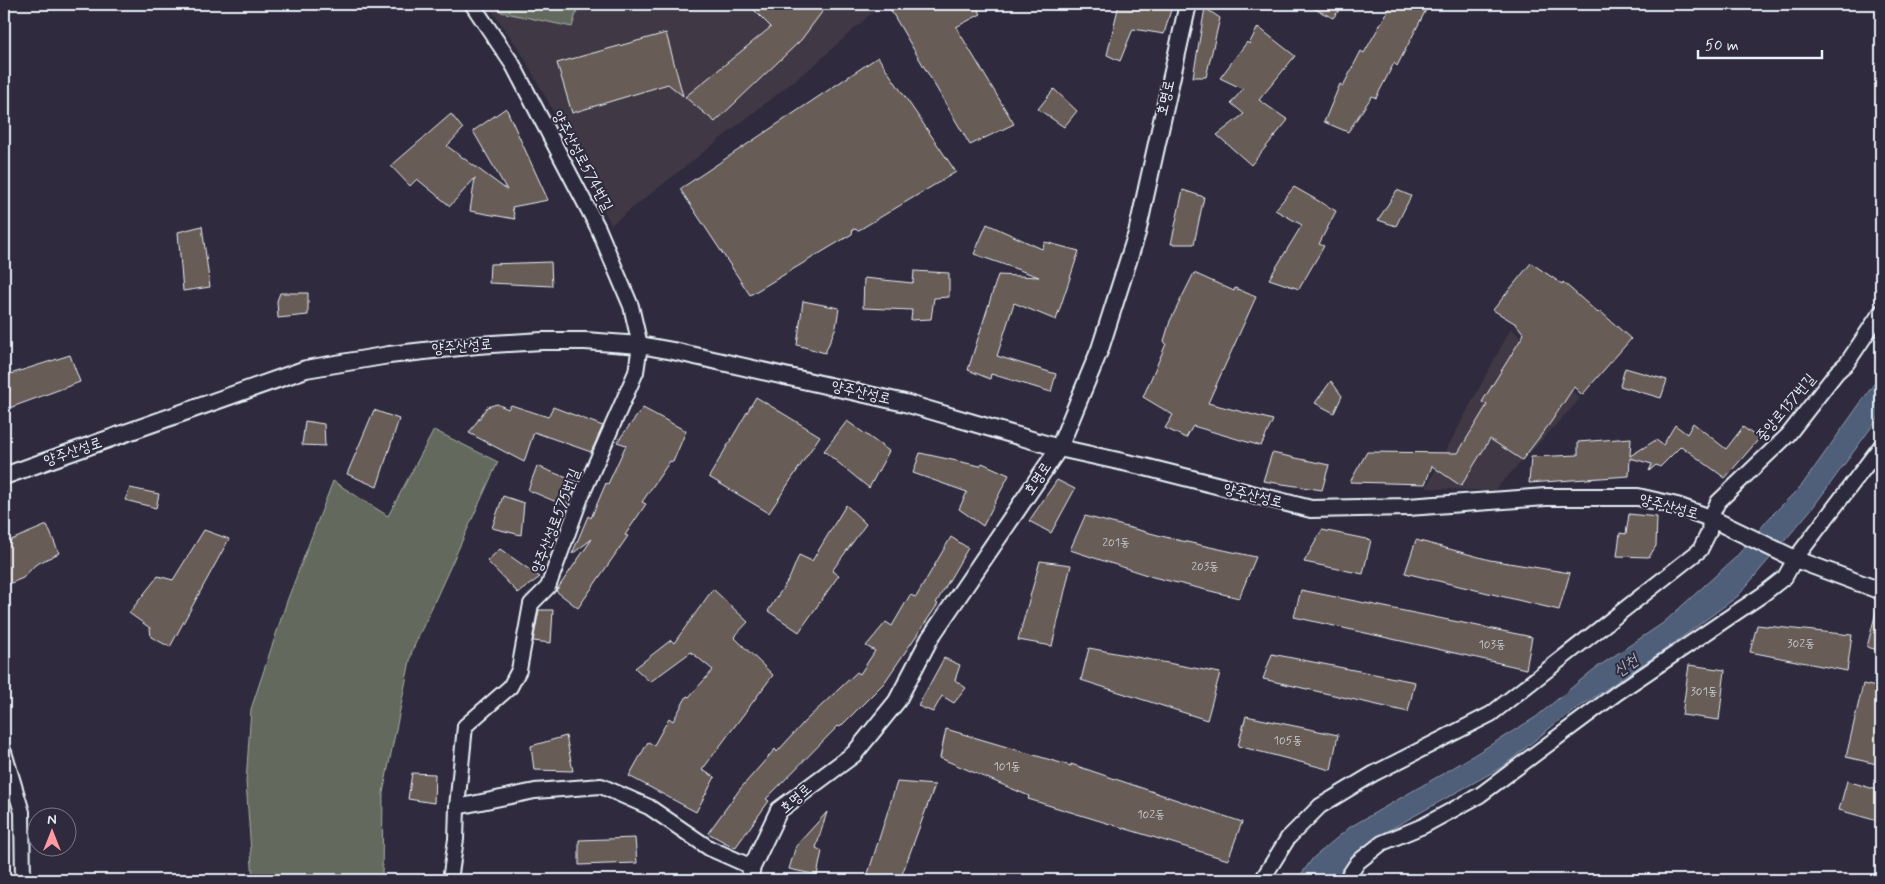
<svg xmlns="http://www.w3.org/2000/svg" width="1885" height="884" viewBox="0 0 1885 884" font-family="Mynerve,'Poor Story',sans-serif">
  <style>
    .built { fill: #403945 }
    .green { fill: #636a5d; stroke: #a6aeaa }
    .water { fill: #4f5f79; stroke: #8c99ac }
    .building { fill: #685b57; stroke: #e8f1f8 }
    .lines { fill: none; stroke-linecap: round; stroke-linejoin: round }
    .minor-casing { stroke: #e8f1f8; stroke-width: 18 }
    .tertiary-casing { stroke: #e8f1f8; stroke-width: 20 }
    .minor { stroke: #2f2a3d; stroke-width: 14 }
    .tertiary { stroke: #2f2a3d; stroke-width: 16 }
    .labels { text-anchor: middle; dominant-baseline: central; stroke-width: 4; stroke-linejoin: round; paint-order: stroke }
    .number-label { font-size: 12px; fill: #c8ccd0 }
    .street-label { font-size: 15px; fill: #e8f1f8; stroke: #2f2a3d }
    .water-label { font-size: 16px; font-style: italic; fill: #abb7c5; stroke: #2f2a3d }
  </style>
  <rect width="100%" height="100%" fill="#2f2a3d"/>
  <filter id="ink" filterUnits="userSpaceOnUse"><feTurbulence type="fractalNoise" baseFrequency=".02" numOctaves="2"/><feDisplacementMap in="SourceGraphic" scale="10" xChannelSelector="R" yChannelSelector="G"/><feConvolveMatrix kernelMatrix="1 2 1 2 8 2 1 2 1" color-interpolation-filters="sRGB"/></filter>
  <g filter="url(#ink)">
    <g class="built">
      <polygon points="487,4 871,4 874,11 813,66 611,225 582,164 521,52"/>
      <polygon points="1511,328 1580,399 1494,491 1426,488"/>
    </g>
    <g class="green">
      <polygon points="495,4 579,4 572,27 501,12"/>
      <polygon points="434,430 498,462 412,651 383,793 382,880 253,880 246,782 251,709 287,601 333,481 388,516"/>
    </g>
    <polygon class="water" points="1881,374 1881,414 1814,506 1738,596 1670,646 1556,723 1502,767 1373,839 1334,880 1297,880 1313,858 1350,827 1451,769 1536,717 1593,670 1663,623 1735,558 1772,515 1802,485"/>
    <g class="building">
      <polygon points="748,4 828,4 801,40 715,122 685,97 771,27"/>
      <polygon points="887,4 975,4 981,14 956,27 1014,124 970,145"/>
      <polygon points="1119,4 1172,6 1164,34 1133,29 1120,61 1107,55"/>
      <polygon points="1305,4 1344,4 1333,18"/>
      <polygon points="1392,4 1429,4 1397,66 1394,63 1376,98 1372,96 1348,132 1324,122 1340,84 1343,86 1361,51 1364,53"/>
      <polygon points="1205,8 1220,18 1206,77 1193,77"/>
      <polygon points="1258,27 1295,56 1259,100 1288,120 1251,165 1217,135 1244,114 1231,103 1243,89 1220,78 1247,42 1249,44"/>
      <polygon points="666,33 683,96 668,84 572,113 557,63"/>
      <polygon points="878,57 956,172 859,230 853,229 852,234 750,295 680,189"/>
      <polygon points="1054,89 1077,111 1064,127 1038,109"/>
      <polygon points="506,108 548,200 512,207 515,219 470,211 475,178 450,206 417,179 410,186 391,166 451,114 463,129 447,146 507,190 473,131"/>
      <polygon points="1294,187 1336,211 1319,244 1324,246 1299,289 1269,279 1302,225 1275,210"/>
      <polygon points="1183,190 1204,197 1194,244 1171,244"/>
      <polygon points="1397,190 1411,196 1396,226 1378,220"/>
      <polygon points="987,224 1042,249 1045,242 1079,251 1056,320 1014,303 997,356 1056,374 1051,392 991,374 990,379 968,370 998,275 1039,277 974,254"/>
      <polygon points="202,226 210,287 183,291 178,232"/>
      <polygon points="551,262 552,286 489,283 490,264"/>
      <polygon points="1531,263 1562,284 1563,282 1598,313 1600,311 1631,339 1582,395 1574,387 1551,422 1522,460 1490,439 1461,486 1432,466 1425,484 1350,482 1367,452 1458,453 1487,405 1482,402 1524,334 1516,324 1493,310"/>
      <polygon points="914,271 949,273 949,297 934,298 931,319 911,320 912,310 863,308 864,278 913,283"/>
      <polygon points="1194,273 1234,291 1235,288 1256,297 1208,403 1273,420 1261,446 1193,426 1186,438 1165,428 1173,415 1143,397 1166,344 1164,341 1170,321"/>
      <polygon points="280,293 308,293 308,315 278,318 277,301"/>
      <polygon points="803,301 839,308 836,327 825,353 797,345"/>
      <polygon points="70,355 80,382 4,410 4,376"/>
      <polygon points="1625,368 1667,380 1661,398 1620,386"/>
      <polygon points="1331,381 1342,396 1334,413 1315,403"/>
      <polygon points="756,397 820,436 769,513 709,477"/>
      <polygon points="497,404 508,409 511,405 548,417 553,407 603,426 591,452 534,432 524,462 469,433 487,407"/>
      <polygon points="643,408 686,431 673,462 670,461 642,502 646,504 625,535 628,536 578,608 556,591 592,539 572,554 588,516 591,518 606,483 608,484 626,445 617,442"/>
      <polygon points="374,410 399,419 377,487 347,474"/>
      <polygon points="305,421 324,424 325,446 302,445"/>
      <polygon points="847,421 889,451 869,488 824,451"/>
      <polygon points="1693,423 1726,449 1743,427 1759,439 1725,478 1681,446 1660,467 1656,465 1649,471 1652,464 1630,458 1629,476 1529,483 1531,457 1578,455 1578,442 1631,438 1630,456 1656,440 1663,445 1675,425 1687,434"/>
      <polygon points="920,453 980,466 982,463 1009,475 983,526 959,509 967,492 913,473"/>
      <polygon points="1272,453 1329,465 1322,490 1263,481"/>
      <polygon points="537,466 577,482 566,506 528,490"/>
      <polygon points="1057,480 1075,489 1051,533 1029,521"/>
      <polygon points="130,488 159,494 156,508 125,500"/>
      <polygon points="503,496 524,503 521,535 492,528"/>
      <polygon points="846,505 866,524 832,571 839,575 799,632 768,611 790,577 799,555 812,561"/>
      <polygon points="1629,514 1657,517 1656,546 1649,557 1617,556 1620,533 1626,534"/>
      <polygon points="1085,516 1173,539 1256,557 1239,598 1153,577 1070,550"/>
      <polygon points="47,525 59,553 35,565 23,578 4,586 4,543"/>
      <polygon points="204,530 229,539 170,647 151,637 150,628 129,613 158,576 173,580"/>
      <polygon points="1322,530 1371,540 1363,574 1304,562"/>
      <polygon points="951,537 968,548 936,603 938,604 884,683 840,727 838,726 766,799 769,801 735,848 708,833 740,789 775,749 777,752 805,721 857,672 860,674 875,651 866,646 886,622 892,626 910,595 916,597"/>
      <polygon points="1416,540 1490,560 1570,573 1559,610 1405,573"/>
      <polygon points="500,549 540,577 518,593 487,561"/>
      <polygon points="1040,561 1071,565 1052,646 1018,640"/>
      <polygon points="713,589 748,622 734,637 773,675 702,770 715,777 696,812 629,776 648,742 654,745 669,718 673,721 687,696 689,697 713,670 691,652 650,682 635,668 671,640 674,643"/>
      <polygon points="1301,590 1532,637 1526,669 1294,617"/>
      <polygon points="1877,608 1881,609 1881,651 1867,647"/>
      <polygon points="539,610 553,610 551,643 533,641"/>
      <polygon points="1757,625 1852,635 1847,671 1750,652"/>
      <polygon points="1089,648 1220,673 1207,720 1081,680"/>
      <polygon points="1272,654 1415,682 1408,712 1263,679"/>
      <polygon points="944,658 960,665 955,680 966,688 954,703 942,696 933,712 918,706"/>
      <polygon points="1689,665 1725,670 1719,720 1682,715"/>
      <polygon points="1863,684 1881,688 1881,765 1846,757"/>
      <polygon points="1246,716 1338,735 1331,770 1238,746"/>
      <polygon points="946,729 1071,766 1071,764 1242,822 1228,860 1028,799 1029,796 940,758"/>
      <polygon points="566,736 573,771 534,770 531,746"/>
      <polygon points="412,773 435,774 434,803 408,799"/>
      <polygon points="1847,781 1881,791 1881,822 1839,810"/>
      <polygon points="897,782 935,785 900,880 866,880"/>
      <polygon points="827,812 816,848 822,851 817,875 789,869 796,846"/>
      <polygon points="635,838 637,863 579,865 579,840"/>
    </g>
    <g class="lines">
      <g class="minor-casing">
        <g id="minor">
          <polyline points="472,4 513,65 598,228 631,306 640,345 636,372 581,497 548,587 531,604 519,670 510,687 465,726 457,807 535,791 601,786 649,807 709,848 752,867"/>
          <polyline points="4,752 22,812 23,880"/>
          <polyline points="450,880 456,839 457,807"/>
          <polyline points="1262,880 1288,838 1320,806 1373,774 1491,714 1700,550 1709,532 1710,518 1718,502 1788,435 1837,372 1847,363 1881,312"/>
          <polyline points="1346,880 1358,862 1382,843 1423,826 1480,795 1617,693 1762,595 1785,577 1795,559 1881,446"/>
        </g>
      </g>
      <g class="tertiary-casing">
        <g id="tertiary">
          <polyline points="4,476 306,369 389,355 477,345 542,341 585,341 640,345 673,351 905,403 1059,448 1141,466 1311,509 1408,507 1546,497 1638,497 1677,506 1710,518 1795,559 1881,591"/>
          <polyline points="749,880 752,867 779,810 854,754 897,701 930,638 1059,448 1100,349 1137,233 1188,4"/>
        </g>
      </g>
      <use href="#minor" class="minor"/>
      <use href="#tertiary" class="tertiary"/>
    </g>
  </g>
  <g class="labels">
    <g class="number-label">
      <text x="1116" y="543">201동</text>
      <text x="1205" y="567">203동</text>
      <text x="1801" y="644">302동</text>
      <text x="1492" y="645">103동</text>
      <text x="1704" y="692">301동</text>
      <text x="1288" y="741">105동</text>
      <text x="1007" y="767">101동</text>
      <text x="1151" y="815">102동</text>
    </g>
    <g class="street-label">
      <text transform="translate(1166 98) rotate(-77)">호명로</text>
      <text transform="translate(582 161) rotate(62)">양주산성로574번길</text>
      <text transform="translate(462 347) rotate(-5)">양주산성로</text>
      <text transform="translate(861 393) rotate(13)">양주산성로</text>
      <text transform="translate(1786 408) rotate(-50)">중앙로137번길</text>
      <text transform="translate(73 452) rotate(-19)">양주산성로</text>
      <text transform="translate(1038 479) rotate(-56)">호명로</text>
      <text transform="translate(1253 496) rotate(14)">양주산성로</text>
      <text transform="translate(1669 507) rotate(15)">양주산성로</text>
      <text transform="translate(556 521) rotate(-69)">양주산성로575번길</text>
      <text transform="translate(796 799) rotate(-41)">호명로</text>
    </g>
    <g class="water-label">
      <text transform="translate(1626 666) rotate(-35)">신천</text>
    </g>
  </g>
  <rect width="1885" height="884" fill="none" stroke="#2f2a3d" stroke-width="20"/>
  <rect x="10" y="10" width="1865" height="864" fill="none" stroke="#e8f1f8" stroke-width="2" filter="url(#ink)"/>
  <g transform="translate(52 832)"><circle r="24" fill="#2f2a3d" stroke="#797a88"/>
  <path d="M0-4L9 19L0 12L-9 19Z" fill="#ff9aa2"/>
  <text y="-8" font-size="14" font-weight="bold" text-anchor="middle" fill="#e8f1f8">N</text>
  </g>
  <path d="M1698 50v8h124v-8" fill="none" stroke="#e8f1f8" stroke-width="2.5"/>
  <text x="1705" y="50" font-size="15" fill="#e8f1f8" stroke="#2f2a3d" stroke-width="4" paint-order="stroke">50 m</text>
</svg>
